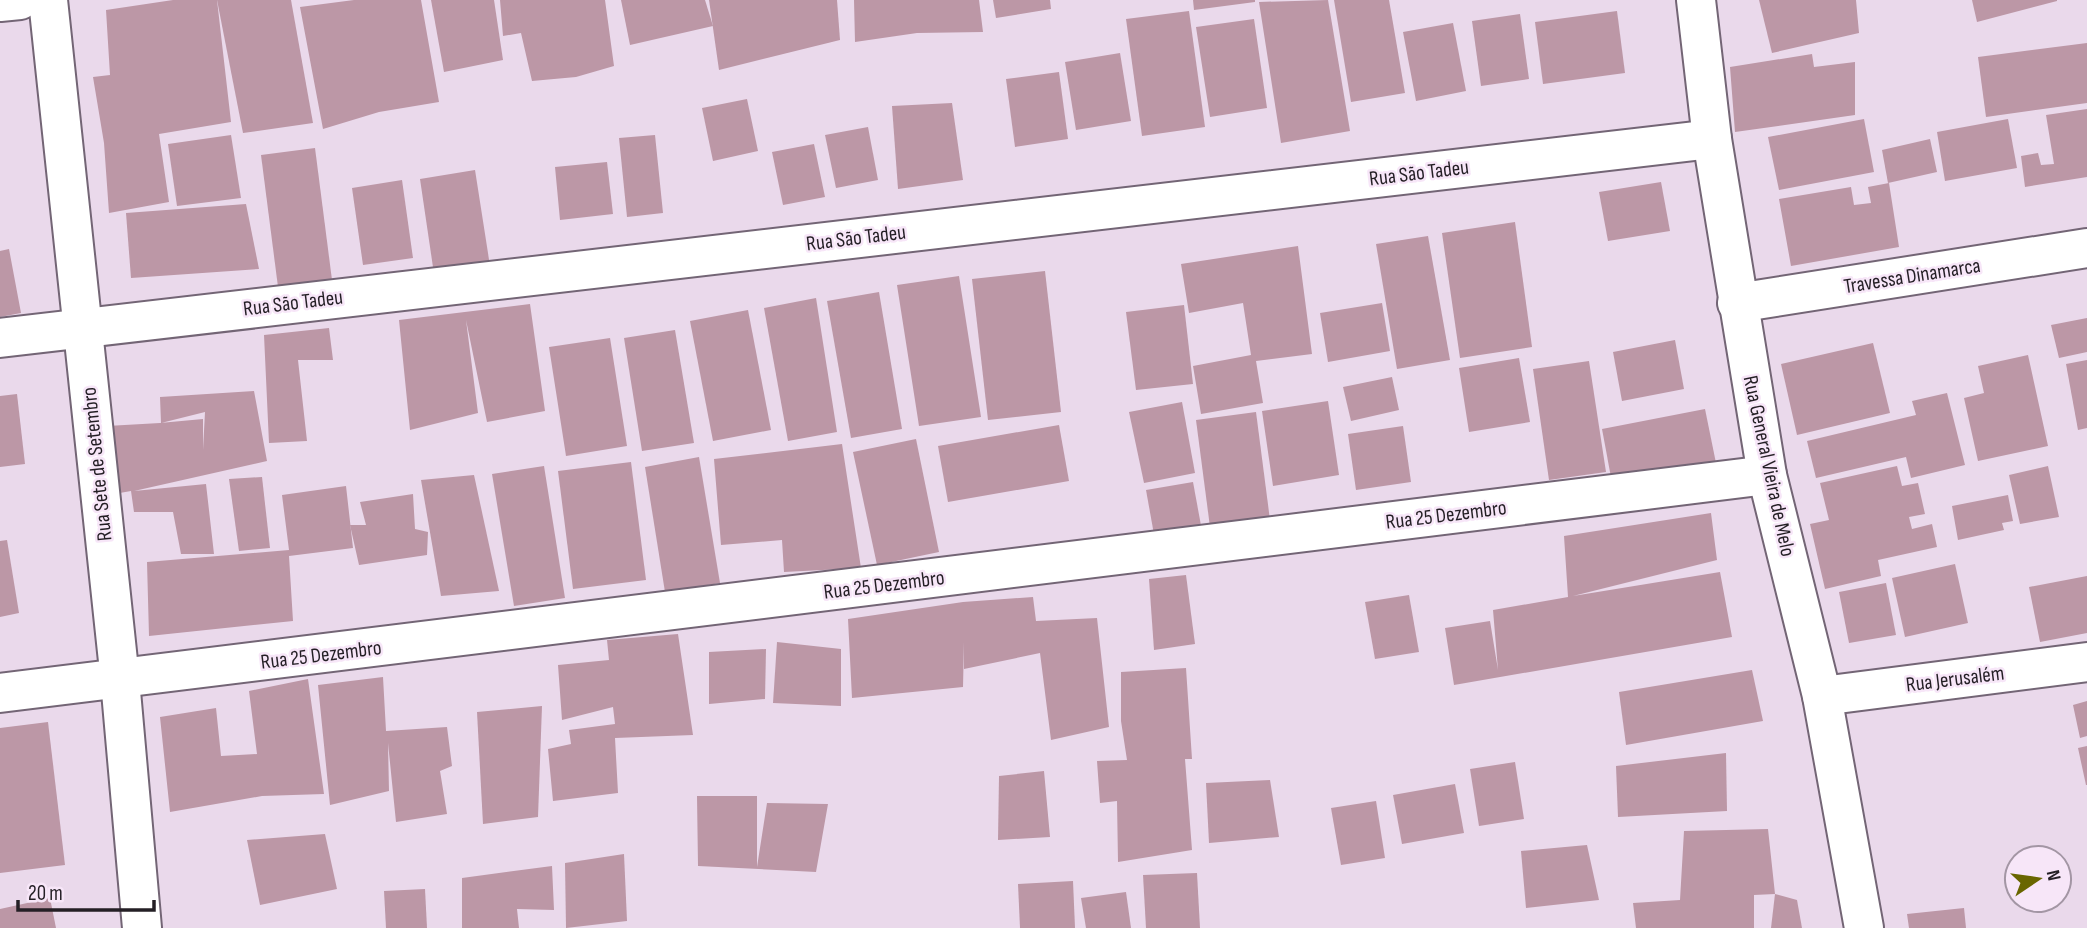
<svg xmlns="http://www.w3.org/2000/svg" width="2087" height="928" viewBox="0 0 2087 928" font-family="'Sofia Sans Condensed',sans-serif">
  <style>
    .building { fill: #bc97a6 }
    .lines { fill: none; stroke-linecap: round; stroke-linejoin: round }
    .minor-casing { stroke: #736575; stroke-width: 42 }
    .minor { stroke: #fff; stroke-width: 38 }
    .labels { text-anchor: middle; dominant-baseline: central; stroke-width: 5; stroke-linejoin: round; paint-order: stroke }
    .street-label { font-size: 21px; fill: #241f25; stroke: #f7e6f8 }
  </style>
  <rect width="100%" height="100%" fill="#ead9eb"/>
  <g class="building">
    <polygon points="173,0 217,0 231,122 159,134 169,202 109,213 104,143 93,77 110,75 106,10"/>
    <polygon points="217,0 291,0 313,123 243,133"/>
    <polygon points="354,0 421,0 439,102 379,112 323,129 300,7"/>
    <polygon points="431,0 494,0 503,60 444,72"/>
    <polygon points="500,0 605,0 614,66 576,77 532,81 521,33 503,36"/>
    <polygon points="621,0 705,0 713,26 630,45"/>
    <polygon points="709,0 837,0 840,40 719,70"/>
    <polygon points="854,0 979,0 983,32 917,33 855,42"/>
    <polygon points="993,0 1050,0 1051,9 996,18"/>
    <polygon points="1193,0 1255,0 1255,2 1194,10"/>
    <polygon points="1328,0 1350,131 1281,143 1259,2"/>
    <polygon points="1334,0 1389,0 1405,93 1351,102"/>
    <polygon points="1759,0 1856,0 1859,33 1772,53"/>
    <polygon points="1972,0 2057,0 2057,1 1977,22"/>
    <polygon points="1189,11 1205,127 1142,136 1126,19"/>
    <polygon points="1617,11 1625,73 1543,84 1535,22"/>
    <polygon points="1520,14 1529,79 1481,86 1472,21"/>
    <polygon points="1254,19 1267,108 1210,117 1196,27"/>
    <polygon points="1453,23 1466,91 1416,101 1403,32"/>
    <polygon points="2087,43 2087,103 1986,117 1978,57"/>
    <polygon points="1120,53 1131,121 1076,130 1065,62"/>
    <polygon points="1812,54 1814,67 1855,62 1855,115 1735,132 1730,67"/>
    <polygon points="1059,72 1068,139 1015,147 1006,79"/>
    <polygon points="747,99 758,151 713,161 702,108"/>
    <polygon points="952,103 963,180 898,189 892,106"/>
    <polygon points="2087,109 2087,177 2025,187 2021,156 2038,153 2041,165 2054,164 2046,115"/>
    <polygon points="1864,119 1874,172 1779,190 1768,137"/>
    <polygon points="2008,119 2017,168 1945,181 1937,132"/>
    <polygon points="868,127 878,180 836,188 825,135"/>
    <polygon points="231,135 241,198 177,206 168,144"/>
    <polygon points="655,135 663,213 627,217 619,138"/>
    <polygon points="1930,139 1937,172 1888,183 1882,150"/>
    <polygon points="814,144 825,197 783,205 772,152"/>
    <polygon points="315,148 332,280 278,287 261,155"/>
    <polygon points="607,162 613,214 560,220 555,167"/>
    <polygon points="475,170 490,266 434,274 420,179"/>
    <polygon points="402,180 413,258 363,265 352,188"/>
    <polygon points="1661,182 1670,231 1608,241 1599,192"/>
    <polygon points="1889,183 1899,247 1791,266 1779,199 1851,187 1854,205 1871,203 1868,187"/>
    <polygon points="246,204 259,269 131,278 126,213"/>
    <polygon points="1515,222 1532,347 1460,358 1442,233"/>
    <polygon points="1428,236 1450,360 1397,369 1376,244"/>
    <polygon points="1298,246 1312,354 1256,361 1263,403 1201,414 1193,366 1251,355 1243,303 1189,313 1181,264"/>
    <polygon points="9,249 21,313 0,317 0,251"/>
    <polygon points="1045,271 1061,412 988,420 972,279"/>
    <polygon points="959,276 981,417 919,426 897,285"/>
    <polygon points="879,292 902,429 851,438 827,301"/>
    <polygon points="816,298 837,432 788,441 764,308"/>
    <polygon points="1382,303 1390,351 1328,362 1320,313"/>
    <polygon points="530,304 545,411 487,422 466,320 478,413 410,430 399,320"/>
    <polygon points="1184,305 1193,384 1136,390 1126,312"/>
    <polygon points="748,310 771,430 713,441 690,321"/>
    <polygon points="2087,318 2087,352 2059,358 2051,325"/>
    <polygon points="329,328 333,360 298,360 307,441 269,443 264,335"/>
    <polygon points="675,330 694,443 642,451 624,338"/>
    <polygon points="610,338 627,446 566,456 549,347"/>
    <polygon points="1675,340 1684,389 1622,401 1613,352"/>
    <polygon points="1873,343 1890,413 1797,435 1781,364"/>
    <polygon points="2028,355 2048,446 1978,461 1964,398 1984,393 1978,366"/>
    <polygon points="1519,358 1530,422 1469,432 1459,368"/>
    <polygon points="2087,360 2087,428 2078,430 2066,364"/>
    <polygon points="1589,361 1606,472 1549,480 1533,369"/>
    <polygon points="1392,377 1399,410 1351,421 1343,387"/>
    <polygon points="254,391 267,461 134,491 206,484 214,554 181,554 173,512 134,512 131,491 114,494 107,426 160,423 203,419 203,450 205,412 161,423 160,397"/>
    <polygon points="1947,393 1965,465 1911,478 1906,457 1816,478 1807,441 1916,415 1912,401"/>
    <polygon points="17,394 25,464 0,467 0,396"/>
    <polygon points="1328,401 1339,475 1273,486 1262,411"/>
    <polygon points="1182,402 1195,473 1144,483 1129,412"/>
    <polygon points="1705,409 1717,468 1613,488 1602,429"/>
    <polygon points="1256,412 1270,520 1210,527 1196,420"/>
    <polygon points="1059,425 1069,481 948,502 938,446"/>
    <polygon points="1403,426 1411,482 1356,490 1348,434"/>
    <polygon points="916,439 939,552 877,565 853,452"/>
    <polygon points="842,444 861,568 784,572 782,540 721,545 714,459"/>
    <polygon points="699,457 720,583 665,592 645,467"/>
    <polygon points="631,462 646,580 573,589 558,471"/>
    <polygon points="544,466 565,598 514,606 492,474"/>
    <polygon points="1897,466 1902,486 1918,483 1925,514 1909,517 1912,529 1932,524 1937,547 1878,560 1881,576 1825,589 1810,524 1829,520 1820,483"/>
    <polygon points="2048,466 2059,517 2020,524 2009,475"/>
    <polygon points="474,475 499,591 441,596 421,480"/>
    <polygon points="262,477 270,548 239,551 229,479"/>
    <polygon points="1193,482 1202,531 1155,540 1146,490"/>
    <polygon points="346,486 353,548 289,556 293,621 149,636 147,562 289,550 282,495"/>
    <polygon points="413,494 415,529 428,532 427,555 359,565 350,525 366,525 360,502"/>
    <polygon points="2008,495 2013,521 2002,523 2004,530 1958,540 1952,506"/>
    <polygon points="1711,513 1717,560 1573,596 1720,572 1732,637 1454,685 1445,628 1490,621 1498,670 1493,610 1568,597 1564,536"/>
    <polygon points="7,540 19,613 0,617 0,541"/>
    <polygon points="1955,564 1968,623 1905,637 1892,578"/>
    <polygon points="1186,575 1195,644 1154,650 1149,579"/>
    <polygon points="2087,576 2087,633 2040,642 2029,587"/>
    <polygon points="1886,583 1896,635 1849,643 1839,592"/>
    <polygon points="1409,595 1419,652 1375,659 1365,602"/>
    <polygon points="1033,597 1036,621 1097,618 1109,727 1051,740 1040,653 964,669 964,642 963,687 852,698 848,619 963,602"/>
    <polygon points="678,634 693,735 615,738 618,793 553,801 548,749 571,744 569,730 615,724 613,707 562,720 558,665 609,660 607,640"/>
    <polygon points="777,642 841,649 841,706 773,703"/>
    <polygon points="766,649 765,699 709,704 709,652"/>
    <polygon points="1186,668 1192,759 1185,759 1192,850 1118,862 1117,801 1100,803 1097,761 1127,760 1121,721 1121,672"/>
    <polygon points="1752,670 1763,721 1626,745 1619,692"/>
    <polygon points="383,677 386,731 447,727 452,766 440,771 447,814 396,822 388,743 389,791 330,805 318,685"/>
    <polygon points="308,679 324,794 262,796 170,812 160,717 216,708 221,756 257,754 249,691"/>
    <polygon points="2087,701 2087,736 2080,738 2073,705"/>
    <polygon points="542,706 538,817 483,824 477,712"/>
    <polygon points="48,722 65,865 0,873 0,728"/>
    <polygon points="2087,746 2087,785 2086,785 2078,748"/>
    <polygon points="1726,753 1727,811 1618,817 1616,766"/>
    <polygon points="1515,762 1524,819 1479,826 1470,769"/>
    <polygon points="1044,771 1050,837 998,840 999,776"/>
    <polygon points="1270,780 1279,837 1209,843 1206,783"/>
    <polygon points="1455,784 1464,833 1402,844 1393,795"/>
    <polygon points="697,796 757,796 757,867 767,803 828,804 816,872 698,866"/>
    <polygon points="1376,801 1385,858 1341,865 1331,808"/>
    <polygon points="1768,829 1775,894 1754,895 1754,928 1636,928 1633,903 1680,900 1684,831"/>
    <polygon points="325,834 337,889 260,905 247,840"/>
    <polygon points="1587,845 1599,900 1526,908 1521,851"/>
    <polygon points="624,854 627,921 566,928 565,863"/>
    <polygon points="552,866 554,910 517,909 519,928 462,928 462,878"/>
    <polygon points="1197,873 1200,928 1146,928 1143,875"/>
    <polygon points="1073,881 1075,928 1020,928 1018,884"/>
    <polygon points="425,889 427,928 386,928 384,891"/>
    <polygon points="1126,892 1131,928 1086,928 1081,898"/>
    <polygon points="1775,894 1797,900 1802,928 1771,928"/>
    <polygon points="50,898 56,928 0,928 0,909"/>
    <polygon points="1964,908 1966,928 1909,928 1907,914"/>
  </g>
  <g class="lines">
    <g class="minor-casing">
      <g id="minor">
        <polyline points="48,0 120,680 142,928"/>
        <polyline points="1696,0 1712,139 1767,475 1822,696 1864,928"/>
        <polyline points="0,2 20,0"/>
        <polyline points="1737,303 2087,248"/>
        <polyline points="0,338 1712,139"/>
        <polyline points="0,693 1767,475"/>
        <polyline points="1822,696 2087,662"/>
      </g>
    </g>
    <use href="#minor" class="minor"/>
  </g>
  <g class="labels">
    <g class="street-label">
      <text transform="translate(1419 173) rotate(-7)">Rua São Tadeu</text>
      <text transform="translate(856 238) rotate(-7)">Rua São Tadeu</text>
      <text transform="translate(1912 276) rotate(-9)">Travessa Dinamarca</text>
      <text transform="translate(293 303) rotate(-7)">Rua São Tadeu</text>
      <text transform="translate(97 464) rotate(-96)">Rua Sete de Setembro</text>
      <text transform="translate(1769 466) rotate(78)">Rua General Vieira de Melo</text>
      <text transform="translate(1446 515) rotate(-7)">Rua 25 Dezembro</text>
      <text transform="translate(884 585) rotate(-7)">Rua 25 Dezembro</text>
      <text transform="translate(321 655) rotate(-7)">Rua 25 Dezembro</text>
      <text transform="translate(1955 679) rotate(-7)">Rua Jerusalém</text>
    </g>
  </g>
  <g transform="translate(2038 879) rotate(77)"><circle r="33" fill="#f7e6f8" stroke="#a396a4" stroke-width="2"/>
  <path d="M0-5L12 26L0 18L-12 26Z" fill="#696600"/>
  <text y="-10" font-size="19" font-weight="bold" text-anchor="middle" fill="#241f25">N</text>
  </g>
  <path d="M18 900v10h136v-10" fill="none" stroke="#241f25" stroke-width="3.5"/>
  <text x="28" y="900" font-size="21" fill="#241f25" stroke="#f7e6f8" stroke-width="5" paint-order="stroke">20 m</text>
</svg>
